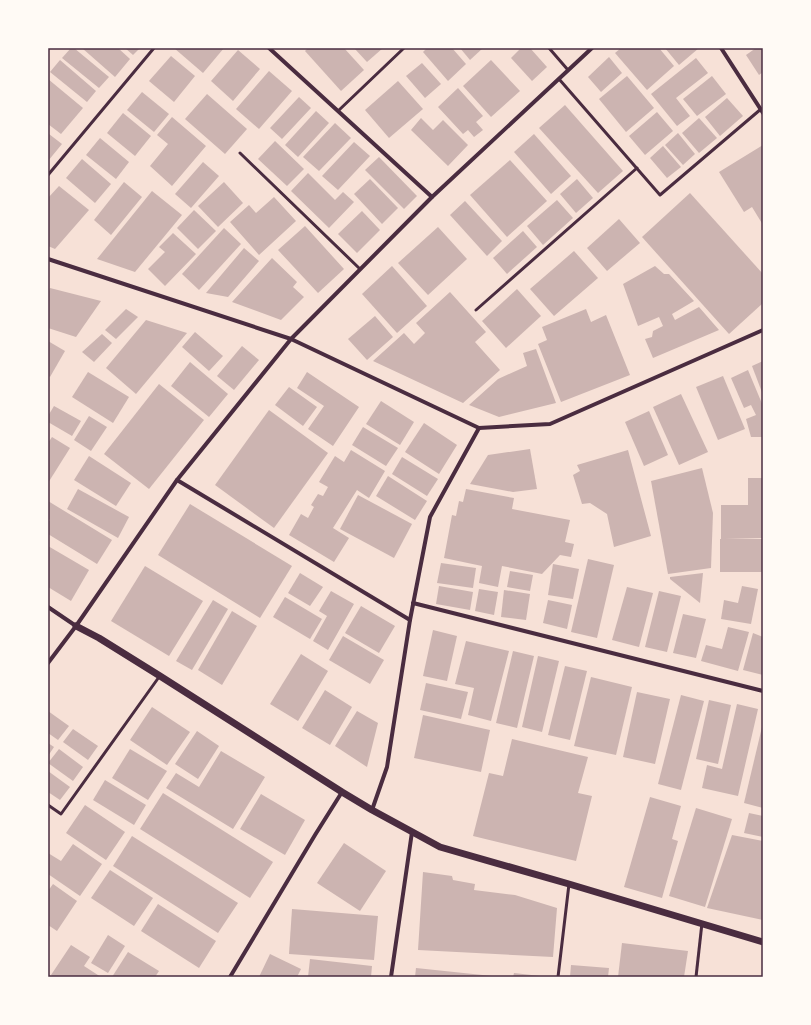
<svg xmlns="http://www.w3.org/2000/svg" width="811" height="1025" viewBox="0 0 811 1025" font-family="'Varela Round',sans-serif">
  <style>
    .building { fill: #ccb4b1 }
    .lines { fill: none; stroke-linecap: round; stroke-linejoin: round }
    .service { stroke: #4a2c40; stroke-width: 3 }
    .minor { stroke: #4a2c40; stroke-width: 4 }
    .tertiary { stroke: #4a2c40; stroke-width: 7 }
    .neatline { fill: none; stroke: #4a2c40; stroke-width: 1.5 }
  </style>
  <rect width="100%" height="100%" fill="#f7e1d7"/>
  <g class="building">
    <polygon points="71,48 74,48 109,77 99,88 62,58"/>
    <polygon points="82,48 118,48 130,59 115,77"/>
    <polygon points="125,48 140,48 133,55"/>
    <polygon points="174,48 224,48 203,73"/>
    <polygon points="308,48 344,48 364,70 341,91 305,51"/>
    <polygon points="354,48 383,48 367,62"/>
    <polygon points="427,48 452,48 466,64 448,81 423,52"/>
    <polygon points="460,48 483,48 470,60"/>
    <polygon points="521,48 530,48 547,67 532,81 511,58"/>
    <polygon points="621,48 659,48 674,66 647,90 615,53"/>
    <polygon points="665,48 699,48 679,65"/>
    <polygon points="756,48 763,48 763,72 759,75 746,55"/>
    <polygon points="238,50 260,69 233,101 211,81"/>
    <polygon points="171,56 195,76 174,102 149,81"/>
    <polygon points="609,57 622,73 601,92 588,77"/>
    <polygon points="696,58 708,73 676,98 690,116 677,126 651,94"/>
    <polygon points="60,60 96,91 87,102 50,72"/>
    <polygon points="491,60 520,91 491,117 463,86"/>
    <polygon points="422,63 441,84 425,98 406,76"/>
    <polygon points="269,71 292,91 259,129 236,109"/>
    <polygon points="627,76 654,108 626,132 599,99"/>
    <polygon points="712,76 726,94 697,116 683,99"/>
    <polygon points="48,79 83,108 61,134 48,124"/>
    <polygon points="398,81 423,109 389,138 365,110"/>
    <polygon points="458,88 483,116 476,122 483,130 474,137 468,130 463,134 438,107"/>
    <polygon points="142,92 169,114 154,132 127,110"/>
    <polygon points="207,94 247,129 225,154 185,119"/>
    <polygon points="299,97 311,108 282,139 270,128"/>
    <polygon points="727,98 743,116 720,136 705,117"/>
    <polygon points="565,105 623,171 598,193 539,128"/>
    <polygon points="316,111 329,123 298,157 285,145"/>
    <polygon points="657,112 673,131 645,155 629,136"/>
    <polygon points="123,113 151,136 135,156 107,133"/>
    <polygon points="172,117 206,146 172,186 150,166 168,144 157,135"/>
    <polygon points="421,118 433,130 443,120 468,145 448,166 411,130"/>
    <polygon points="699,118 717,138 699,153 682,133"/>
    <polygon points="335,123 351,138 319,171 303,157"/>
    <polygon points="678,133 695,154 683,165 665,145"/>
    <polygon points="49,134 62,144 48,161 48,135"/>
    <polygon points="534,134 571,176 551,194 514,152"/>
    <polygon points="100,138 129,162 116,179 86,155"/>
    <polygon points="275,141 304,169 287,186 258,159"/>
    <polygon points="354,142 370,156 338,190 322,176"/>
    <polygon points="763,145 763,225 752,207 744,212 719,172"/>
    <polygon points="663,146 681,167 667,178 650,158"/>
    <polygon points="379,157 417,196 404,209 365,170"/>
    <polygon points="82,159 111,184 95,203 66,178"/>
    <polygon points="510,160 547,201 507,237 470,195"/>
    <polygon points="203,162 219,176 191,208 175,194"/>
    <polygon points="308,173 335,200 343,192 354,202 329,228 291,191"/>
    <polygon points="370,179 398,208 382,224 354,194"/>
    <polygon points="577,179 593,198 576,213 560,194"/>
    <polygon points="124,182 142,197 111,235 94,220"/>
    <polygon points="224,182 243,203 218,227 198,206"/>
    <polygon points="59,186 89,210 55,249 48,246 48,198"/>
    <polygon points="152,191 182,215 135,272 97,259"/>
    <polygon points="690,193 763,274 763,303 729,334 642,237"/>
    <polygon points="274,197 296,221 259,255 230,222 249,205 256,213"/>
    <polygon points="557,200 573,218 543,245 527,226"/>
    <polygon points="465,201 502,241 487,256 450,215"/>
    <polygon points="194,210 216,231 198,249 177,228"/>
    <polygon points="362,211 380,230 357,253 338,234"/>
    <polygon points="619,219 640,243 607,271 587,248"/>
    <polygon points="305,226 344,269 318,293 278,250"/>
    <polygon points="438,227 467,259 428,295 398,263"/>
    <polygon points="224,228 241,244 199,290 182,274"/>
    <polygon points="523,231 537,247 507,274 493,258"/>
    <polygon points="173,233 196,254 165,286 148,269 165,252 159,247"/>
    <polygon points="244,248 259,261 228,297 206,293"/>
    <polygon points="574,251 598,278 554,316 530,289"/>
    <polygon points="272,258 297,282 293,287 304,297 281,320 232,302"/>
    <polygon points="392,266 427,306 397,333 362,294"/>
    <polygon points="655,266 664,274 669,274 694,301 672,314 675,320 699,307 719,330 653,358 645,339 652,337 653,331 663,326 659,317 638,326 623,284"/>
    <polygon points="50,288 101,301 76,337 48,328 48,295"/>
    <polygon points="517,289 541,316 506,348 482,321"/>
    <polygon points="450,292 486,332 475,342 500,370 463,403 373,361 404,333 414,344 425,333 416,323"/>
    <polygon points="126,309 138,317 116,339 105,330"/>
    <polygon points="586,309 591,322 606,315 630,375 561,402 538,344 547,340 542,327"/>
    <polygon points="375,316 393,337 367,360 348,339"/>
    <polygon points="146,320 187,333 136,394 106,368"/>
    <polygon points="195,332 223,356 209,371 182,347"/>
    <polygon points="102,334 112,343 94,362 82,352"/>
    <polygon points="48,341 65,351 50,377 48,375"/>
    <polygon points="242,346 259,360 234,390 217,376"/>
    <polygon points="536,349 556,403 499,417 469,405 498,379 527,366 523,353"/>
    <polygon points="763,361 763,395 752,366"/>
    <polygon points="190,362 228,394 209,417 171,386"/>
    <polygon points="748,370 763,406 763,437 751,437 746,419 756,415 751,405 744,408 731,378"/>
    <polygon points="88,372 129,397 113,423 72,397"/>
    <polygon points="307,372 359,407 333,446 308,429 324,406 297,388"/>
    <polygon points="723,376 745,429 718,440 696,387"/>
    <polygon points="159,384 204,420 149,489 104,454"/>
    <polygon points="289,387 317,407 303,426 275,405"/>
    <polygon points="681,394 708,452 679,465 653,407"/>
    <polygon points="381,401 414,422 400,445 366,424"/>
    <polygon points="54,406 81,421 72,436 48,422 48,416"/>
    <polygon points="269,410 328,453 274,528 215,485"/>
    <polygon points="649,411 668,455 644,466 625,422"/>
    <polygon points="89,416 107,427 91,451 74,440"/>
    <polygon points="424,423 457,445 439,474 405,452"/>
    <polygon points="363,427 398,448 386,466 352,445"/>
    <polygon points="52,437 70,448 48,483 48,443"/>
    <polygon points="530,449 537,489 513,492 470,484 488,455"/>
    <polygon points="351,450 385,471 369,498 357,490 333,528 349,538 334,562 289,535 301,514 308,518 314,507 311,505 318,494 323,496 328,487 319,482 335,456 344,462"/>
    <polygon points="628,450 651,536 614,547 607,514 590,503 582,504 573,475 580,471 577,465"/>
    <polygon points="89,456 131,483 116,506 74,480"/>
    <polygon points="402,457 438,479 427,496 392,474"/>
    <polygon points="702,468 713,513 711,568 668,574 651,481"/>
    <polygon points="388,476 427,501 415,520 376,496"/>
    <polygon points="748,478 763,478 763,538 725,539 763,539 763,572 720,572 720,539 721,539 721,505 748,505"/>
    <polygon points="78,489 129,517 118,538 67,509"/>
    <polygon points="466,489 514,498 512,509 570,520 565,542 574,544 571,557 560,555 542,574 502,566 498,587 479,583 482,566 444,558 452,515 456,516 459,501 463,502"/>
    <polygon points="358,495 412,524 394,558 340,529"/>
    <polygon points="48,501 112,540 97,564 48,534 48,523 50,520 48,518"/>
    <polygon points="190,504 292,566 260,618 158,555"/>
    <polygon points="48,546 89,570 71,601 48,587"/>
    <polygon points="588,559 614,565 597,638 571,632"/>
    <polygon points="441,563 476,568 473,588 437,583"/>
    <polygon points="553,564 579,569 573,599 548,595"/>
    <polygon points="145,566 203,601 169,656 111,621"/>
    <polygon points="510,571 533,575 530,591 507,587"/>
    <polygon points="300,573 323,587 310,606 288,593"/>
    <polygon points="703,573 700,603 670,579 670,577"/>
    <polygon points="439,586 473,592 470,610 436,604"/>
    <polygon points="742,586 758,589 751,624 721,619 724,600 738,603"/>
    <polygon points="627,587 653,593 639,647 612,640"/>
    <polygon points="479,589 498,592 494,615 475,611"/>
    <polygon points="504,590 530,594 526,620 501,617"/>
    <polygon points="331,591 354,604 328,650 313,641 327,616 319,611"/>
    <polygon points="659,591 681,596 667,652 645,647"/>
    <polygon points="285,597 322,619 310,639 273,617"/>
    <polygon points="213,600 228,609 192,670 176,661"/>
    <polygon points="548,600 572,605 567,629 543,623"/>
    <polygon points="361,606 395,626 379,653 345,633"/>
    <polygon points="232,611 257,626 222,685 198,670"/>
    <polygon points="683,614 706,619 696,658 673,653"/>
    <polygon points="728,627 749,632 738,671 701,661 706,645 722,649"/>
    <polygon points="433,630 457,636 447,681 423,676"/>
    <polygon points="753,633 763,637 763,675 743,670"/>
    <polygon points="343,636 384,660 370,684 329,660"/>
    <polygon points="466,641 509,651 491,721 468,715 474,688 455,684"/>
    <polygon points="513,651 534,656 517,728 496,723"/>
    <polygon points="301,654 328,671 298,721 270,704"/>
    <polygon points="538,656 559,661 542,732 522,727"/>
    <polygon points="565,666 587,671 570,740 548,735"/>
    <polygon points="591,677 632,687 616,755 574,746"/>
    <polygon points="426,683 468,692 461,719 420,710"/>
    <polygon points="325,690 352,707 330,745 302,728"/>
    <polygon points="637,692 670,699 655,764 623,757"/>
    <polygon points="681,695 704,701 681,790 658,784"/>
    <polygon points="709,700 731,705 718,764 696,759"/>
    <polygon points="737,704 758,709 738,796 702,788 707,765 722,769"/>
    <polygon points="152,707 190,732 167,765 130,740"/>
    <polygon points="48,711 69,726 58,740 48,733"/>
    <polygon points="357,711 378,723 367,767 335,746"/>
    <polygon points="423,715 490,730 481,772 414,758"/>
    <polygon points="762,727 763,727 763,808 744,803"/>
    <polygon points="73,729 98,746 88,760 63,742"/>
    <polygon points="197,731 219,746 198,779 175,764"/>
    <polygon points="512,739 588,757 578,793 592,796 576,861 473,836 489,773 503,776"/>
    <polygon points="48,743 54,747 48,756"/>
    <polygon points="59,749 83,767 73,781 48,763"/>
    <polygon points="130,749 167,771 148,800 112,778"/>
    <polygon points="221,751 265,777 233,829 166,788 176,773 199,787"/>
    <polygon points="48,771 70,787 60,800 48,792"/>
    <polygon points="105,780 146,805 134,825 93,800"/>
    <polygon points="163,793 273,862 250,898 140,829"/>
    <polygon points="261,794 305,820 285,855 240,829"/>
    <polygon points="650,797 681,806 672,839 678,841 662,898 624,887"/>
    <polygon points="85,805 125,832 106,860 66,833"/>
    <polygon points="696,808 732,819 705,907 669,896"/>
    <polygon points="749,813 763,816 763,837 744,833"/>
    <polygon points="732,835 763,841 763,920 707,908"/>
    <polygon points="132,836 238,903 218,933 113,866"/>
    <polygon points="344,843 386,871 360,911 317,883"/>
    <polygon points="73,844 102,864 80,896 48,874 48,853 61,861"/>
    <polygon points="110,870 153,898 134,926 91,898"/>
    <polygon points="423,872 452,876 453,880 475,884 474,890 515,895 557,908 553,957 418,950"/>
    <polygon points="53,884 77,901 57,931 48,925 48,891"/>
    <polygon points="158,904 216,941 199,968 141,931"/>
    <polygon points="292,909 378,916 374,960 289,954"/>
    <polygon points="108,935 125,946 108,973 91,963"/>
    <polygon points="622,943 688,951 684,977 618,977"/>
    <polygon points="71,945 90,957 84,966 101,977 54,977 51,975"/>
    <polygon points="128,952 159,971 155,977 112,977"/>
    <polygon points="270,954 301,969 297,977 259,977"/>
    <polygon points="310,959 372,966 371,977 308,977"/>
    <polygon points="571,965 609,968 608,977 570,977"/>
    <polygon points="416,968 492,976 492,977 415,977"/>
    <polygon points="514,973 540,976 540,977 513,977"/>
  </g>
  <g class="lines">
    <g class="service">
      <polyline points="549,48 568,70"/>
      <polyline points="559,79 660,195 761,109"/>
      <polyline points="338,111 404,48"/>
      <polyline points="240,153 360,269"/>
      <polyline points="48,175 154,48"/>
      <polyline points="476,310 637,168"/>
      <polyline points="48,805 61,814 159,677"/>
      <polyline points="558,977 569,884"/>
      <polyline points="696,977 702,923"/>
    </g>
    <g class="minor">
      <polyline points="269,48 432,197"/>
      <polyline points="721,48 763,113"/>
      <polyline points="48,259 291,339 479,428 550,424 763,330"/>
      <polyline points="177,480 410,620"/>
      <polyline points="413,603 763,691"/>
      <polyline points="48,607 76,626"/>
      <polyline points="48,663 76,626 177,480 291,339 432,197 592,48"/>
      <polyline points="372,810 387,767 410,620 430,517 479,428"/>
      <polyline points="230,977 315,835 342,792"/>
      <polyline points="391,977 412,832"/>
    </g>
    <polyline class="tertiary" points="76,626 99,638 160,676 342,792 372,810 440,847 569,884 763,942"/>
  </g>
  <rect width="811" height="1025" fill="none" stroke="#fffaf5" stroke-width="98"/>
  <rect x="49" y="49" width="713" height="927" class="neatline"/>
</svg>
